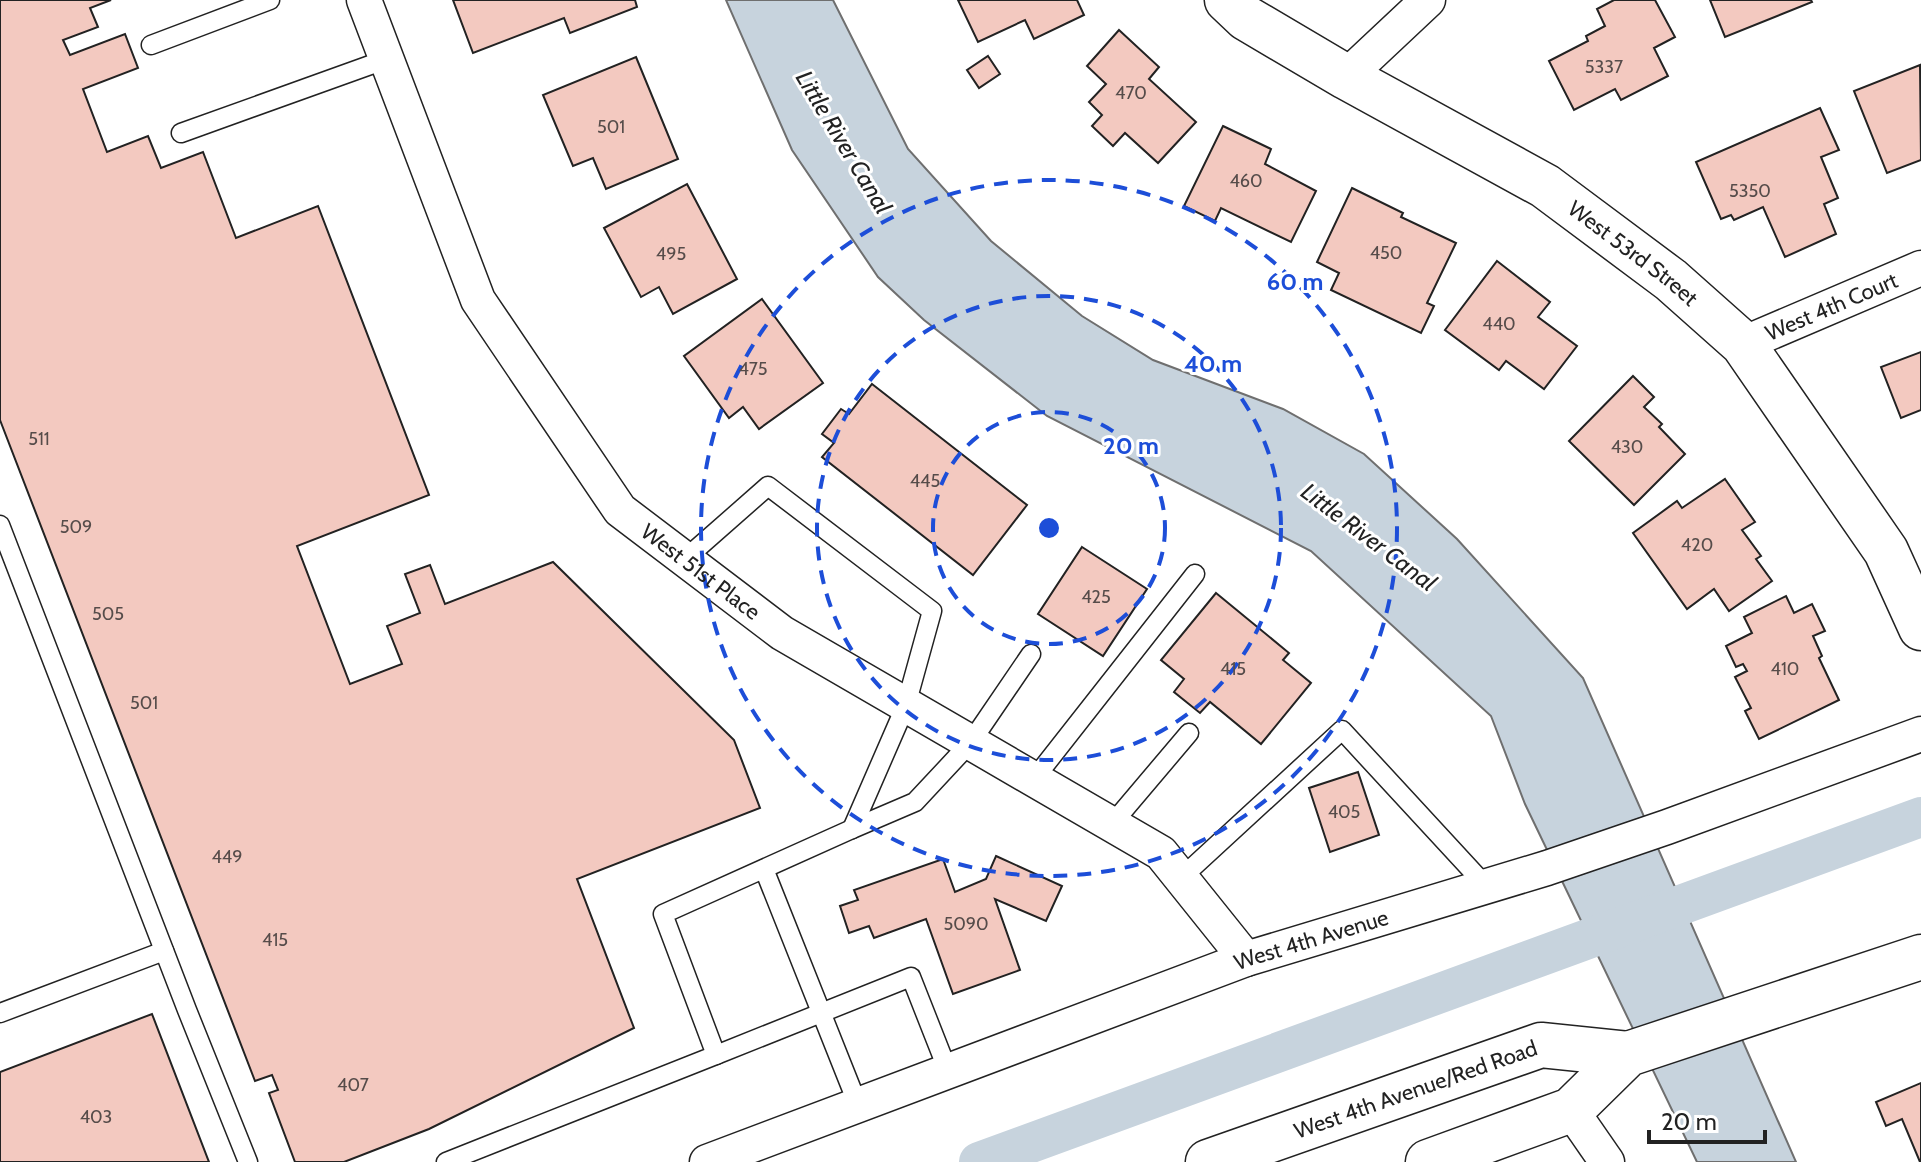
<svg xmlns="http://www.w3.org/2000/svg" width="1921" height="1162" viewBox="0 0 1921 1162" font-family="Cabin,sans-serif">
  <style>
    .water { fill: #c7d3dd; stroke: #6f6f6f; stroke-width: 2 }
    .lines { fill: none; stroke-linecap: round; stroke-linejoin: round }
    .canal { stroke: #c7d3dd; stroke-width: 40 }
    .building { fill: #f3c9c0; stroke: #222; stroke-width: 2 }
    .service-casing { stroke: #222; stroke-width: 21 }
    .minor-casing { stroke: #222; stroke-width: 37 }
    .tertiary-casing { stroke: #222; stroke-width: 47 }
    .primary-casing { stroke: #222; stroke-width: 47 }
    .service { stroke: #fff; stroke-width: 18 }
    .minor { stroke: #fff; stroke-width: 34 }
    .tertiary { stroke: #fff; stroke-width: 44 }
    .primary { stroke: #fff; stroke-width: 44 }
    .ring { fill: none; stroke: #1d4ed8; stroke-width: 4; stroke-dasharray: 14 10 }
    .labels { text-anchor: middle; dominant-baseline: central; stroke-width: 6; stroke-linejoin: round; paint-order: stroke }
    .number-label { font-size: 18px; fill: #564c4a }
    .street-label { font-size: 22px; fill: #222; stroke: #fff }
    .water-label { font-size: 24px; font-style: italic; fill: #222; stroke: #fff }
    .centre { fill: #1d4ed8; stroke: #fff; stroke-width: 4 }
    .ring-label { font-size: 24px; text-anchor: middle; font-weight: bold; fill: #1d4ed8; stroke: #fff; stroke-width: 6; stroke-linejoin: round; paint-order: stroke }
  </style>
  <rect width="100%" height="100%" fill="#fff"/>
  <polygon class="water" points="726,0 833,0 908,149 991,241 1082,316 1153,360 1283,409 1364,454 1457,539 1583,678 1796,1162 1697,1162 1525,804 1491,716 1311,551 1047,416 924,320 878,277 792,150"/>
  <g class="lines">
    <polyline class="canal" points="979,1162 1921,817"/>
  </g>
  <g class="building">
    <polygon points="0,0 111,0 90,8 98,27 63,40 70,55 125,34 138,68 83,89 107,152 148,136 161,168 203,152 236,238 318,206 429,495 297,546 350,684 402,664 387,626 420,613 405,574 430,565 445,604 553,562 734,740 760,808 577,879 634,1028 429,1129 344,1162 295,1162 269,1093 278,1090 272,1075 255,1081 0,420"/>
    <polygon points="453,0 635,0 637,7 570,33 564,18 473,53"/>
    <polygon points="958,0 1077,0 1084,15 1034,39 1025,20 978,42"/>
    <polygon points="1614,0 1655,0 1675,37 1654,48 1668,76 1621,100 1615,89 1574,110 1549,61 1588,41 1586,36 1605,26 1597,9"/>
    <polygon points="1710,0 1811,0 1812,2 1725,37"/>
    <polygon points="1119,30 1159,67 1149,79 1196,122 1158,163 1125,133 1113,146 1092,126 1102,115 1089,102 1106,84 1087,66"/>
    <polygon points="988,56 1000,74 979,88 967,70"/>
    <polygon points="636,57 678,159 606,189 593,158 573,166 543,95"/>
    <polygon points="1920,65 1921,160 1887,173 1854,91"/>
    <polygon points="1820,108 1839,150 1821,157 1838,198 1824,204 1836,234 1785,257 1763,207 1734,220 1731,215 1721,219 1696,162"/>
    <polygon points="1223,126 1271,149 1265,164 1316,191 1291,242 1221,208 1215,221 1184,206"/>
    <polygon points="687,184 737,279 673,314 659,287 641,297 604,228"/>
    <polygon points="1352,188 1403,213 1401,217 1456,243 1427,303 1434,306 1421,333 1331,290 1339,273 1317,262"/>
    <polygon points="1497,261 1550,302 1538,317 1577,346 1544,389 1506,361 1499,370 1445,330"/>
    <polygon points="762,299 823,383 759,429 743,407 729,418 684,356"/>
    <polygon points="1921,352 1921,410 1901,418 1881,367"/>
    <polygon points="1633,376 1654,397 1644,407 1662,424 1659,427 1685,454 1634,505 1569,441"/>
    <polygon points="872,384 1027,505 973,575 822,457 834,443 822,434 841,409 849,414"/>
    <polygon points="1725,479 1755,522 1742,530 1761,556 1756,559 1772,581 1729,611 1714,589 1687,609 1633,533 1677,501 1682,508"/>
    <polygon points="1082,547 1147,589 1103,656 1038,614"/>
    <polygon points="1216,593 1289,653 1283,660 1311,683 1261,744 1210,702 1200,713 1174,692 1184,679 1161,660"/>
    <polygon points="1786,596 1794,613 1812,604 1825,631 1813,636 1822,656 1819,658 1839,700 1759,739 1745,711 1751,708 1735,677 1747,671 1743,664 1736,667 1726,646 1752,633 1744,617"/>
    <polygon points="1358,772 1379,835 1330,852 1309,788"/>
    <polygon points="996,856 1062,886 1046,921 995,899 1020,970 953,994 926,919 874,938 869,926 849,933 840,906 858,900 854,890 943,859 955,892 986,879"/>
    <polygon points="152,1014 209,1162 0,1162 0,1072"/>
    <polygon points="1921,1083 1921,1162 1920,1162 1902,1119 1886,1126 1876,1102"/>
  </g>
  <g class="lines">
    <g class="service-casing">
      <g id="service">
        <polyline points="151,45 270,0"/>
        <polyline points="181,133 387,59"/>
        <polyline points="0,525 187,1010 248,1162"/>
        <polyline points="685,559 768,486 932,611 906,705 852,829 915,802 971,742 1031,654"/>
        <polyline points="1034,779 1195,574"/>
        <polyline points="1112,824 1189,733"/>
        <polyline points="764,869 858,1105"/>
        <polyline points="1181,878 1342,730 1486,886"/>
        <polyline points="0,1013 164,951"/>
        <polyline points="716,1055 911,977 948,1071"/>
        <polyline points="446,1162 716,1055 663,914 852,829"/>
      </g>
    </g>
    <g class="minor-casing">
      <g id="minor">
        <path id="s1" d="M364,0L478,300L620,510L782,633L1161,853L1246,959"/>
        <polyline points="1346,77 1428,0"/>
        <path id="s2" d="M1743,344L1921,268"/>
        <polyline points="1571,1110 1607,1162"/>
        <path id="s3" d="M707,1162L1246,959L1547,868L1667,827L1921,734"/>
      </g>
    </g>
    <g class="tertiary-casing">
      <g id="tertiary">
        <path id="s4" d="M1227,0L1246,18L1346,77L1545,186L1671,280L1743,344L1886,551L1921,628"/>
      </g>
    </g>
    <g class="primary-casing">
      <g id="primary">
        <path id="s5" d="M1208,1162L1541,1045L1628,1054"/>
        <polyline points="1428,1162 1571,1110 1628,1054 1921,957"/>
      </g>
    </g>
    <use href="#service" class="service"/>
    <use href="#minor" class="minor"/>
    <use href="#tertiary" class="tertiary"/>
    <use href="#primary" class="primary"/>
  </g>
  <g class="ring">
    <circle cx="1049" cy="528" r="116"/>
    <circle cx="1049" cy="528" r="232"/>
    <circle cx="1049" cy="528" r="348"/>
  </g>
  <g class="labels">
    <g class="number-label">
      <text x="1604" y="67">5337</text>
      <text x="1131" y="93">470</text>
      <text x="611" y="127">501</text>
      <text x="1246" y="181">460</text>
      <text x="1750" y="191">5350</text>
      <text x="1386" y="253">450</text>
      <text x="671" y="254">495</text>
      <text x="1499" y="324">440</text>
      <text x="753" y="369">475</text>
      <text x="39" y="439">511</text>
      <text x="1627" y="447">430</text>
      <text x="925" y="481">445</text>
      <text x="76" y="527">509</text>
      <text x="1697" y="545">420</text>
      <text x="1096" y="597">425</text>
      <text x="108" y="614">505</text>
      <text x="1233" y="669">415</text>
      <text x="1785" y="669">410</text>
      <text x="144" y="703">501</text>
      <text x="1344" y="812">405</text>
      <text x="227" y="857">449</text>
      <text x="966" y="924">5090</text>
      <text x="275" y="940">415</text>
      <text x="353" y="1085">407</text>
      <text x="96" y="1117">403</text>
    </g>
    <g class="street-label">
      <text stroke="none"><textPath href="#s4" startOffset="480">West 53rd Street</textPath></text>
      <text stroke="none"><textPath href="#s2" startOffset="96">West 4th Court</textPath></text>
      <text stroke="none"><textPath href="#s1" startOffset="676">West 51st Place</textPath></text>
      <text stroke="none"><textPath href="#s3" startOffset="644">West 4th Avenue</textPath></text>
      <text stroke="none"><textPath href="#s5" startOffset="220">West 4th Avenue/Red Road</textPath></text>
    </g>
    <g class="water-label">
      <text transform="translate(844 142) rotate(59)">Little River Canal</text>
      <text transform="translate(1369 537) rotate(37)">Little River Canal</text>
    </g>
  </g>
  <circle cx="1049" cy="528" r="12" class="centre"/>
  <g class="ring-label">
    <text x="1295" y="290">60 m</text>
    <text x="1213" y="372">40 m</text>
    <text x="1131" y="454">20 m</text>
  </g>
  <path d="M1649 1130v12h116v-12" fill="none" stroke="#222222" stroke-width="4"/>
  <text x="1661" y="1130" font-size="24" fill="#222222" stroke="#ffffff" stroke-width="6" paint-order="stroke">20 m</text>
</svg>
